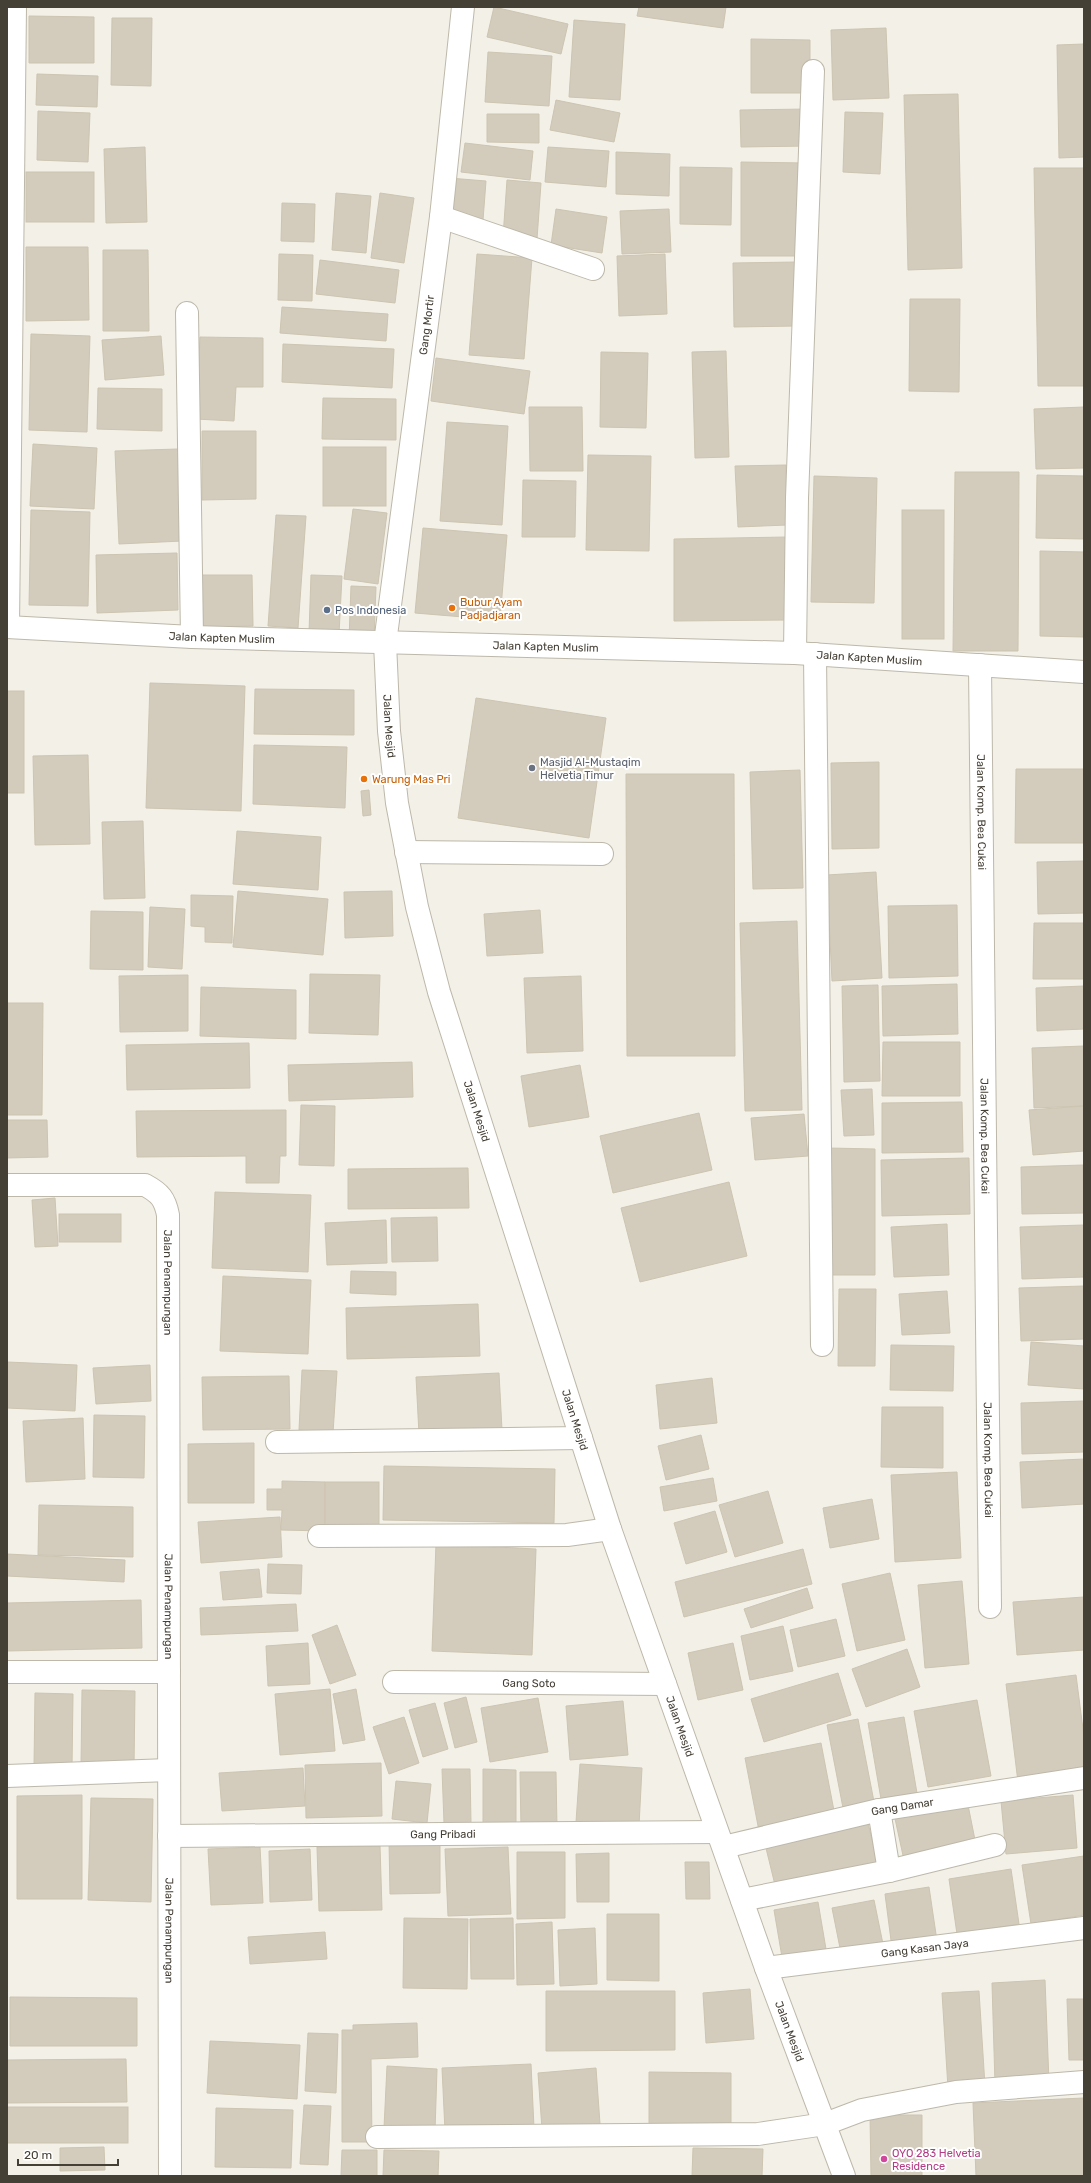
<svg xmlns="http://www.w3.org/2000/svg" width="1091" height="2183" viewBox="0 0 1091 2183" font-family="Rubik,sans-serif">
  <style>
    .building { fill: #d3ccbd; stroke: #cdc4b1 }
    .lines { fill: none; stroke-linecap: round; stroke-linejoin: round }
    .minor-casing { stroke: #bdb8aa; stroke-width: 24 }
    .minor { stroke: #fff; stroke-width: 22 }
    .food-dot { fill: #e8710a; stroke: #fff; stroke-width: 1.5 }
    .service-dot { fill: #5c6f8a; stroke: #fff; stroke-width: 1.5 }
    .worship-dot { fill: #6b7280; stroke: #fff; stroke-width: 1.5 }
    .hotel-dot { fill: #d1479c; stroke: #fff; stroke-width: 1.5 }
    .labels { text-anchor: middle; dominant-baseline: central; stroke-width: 4; stroke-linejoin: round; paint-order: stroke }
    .street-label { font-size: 11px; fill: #454036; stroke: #fff }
    .food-label { font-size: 11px; fill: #c56008; stroke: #fff; text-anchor: start }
    .service-label { font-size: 11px; fill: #4e5e75; stroke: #fff; text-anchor: start }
    .worship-label { font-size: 11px; fill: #5b616d; stroke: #fff; text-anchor: start }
    .hotel-label { font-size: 11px; fill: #b23c85; stroke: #fff; text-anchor: start }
  </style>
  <rect width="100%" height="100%" fill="#f2f0e7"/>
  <g class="building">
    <polygon points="494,7 568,24 561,54 487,37"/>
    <polygon points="639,7 726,7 723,28 637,16"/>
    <polygon points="29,16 94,17 94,63 29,63"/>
    <polygon points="112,18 152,18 151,86 111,85"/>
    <polygon points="574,20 625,24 620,100 569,97"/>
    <polygon points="886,28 889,98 833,100 831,30"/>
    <polygon points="751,39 810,40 810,93 751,93"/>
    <polygon points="1084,44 1084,157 1059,158 1057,45"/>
    <polygon points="488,52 552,56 549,106 485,102"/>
    <polygon points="37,74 98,76 97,107 36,105"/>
    <polygon points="958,94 962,268 908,270 904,95"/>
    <polygon points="556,100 620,113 614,142 550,130"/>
    <polygon points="808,109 808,146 741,147 740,110"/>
    <polygon points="38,111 90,113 88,162 37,160"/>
    <polygon points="845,112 883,113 880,174 843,172"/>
    <polygon points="487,114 539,114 539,143 487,142"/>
    <polygon points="465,143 533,151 530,180 461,172"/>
    <polygon points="145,147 147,222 106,223 104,149"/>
    <polygon points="548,147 609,151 606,187 545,182"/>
    <polygon points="616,152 670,154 669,196 616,194"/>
    <polygon points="741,162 804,163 804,256 741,256"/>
    <polygon points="680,167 732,168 731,225 680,224"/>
    <polygon points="1034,168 1084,168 1084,386 1038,386"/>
    <rect x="26" y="172" width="68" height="50"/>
    <polygon points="449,178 486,181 483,220 446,218"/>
    <polygon points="507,180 541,183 537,239 503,237"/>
    <polygon points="336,193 371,196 366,253 332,250"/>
    <polygon points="380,193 414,198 404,263 371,258"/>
    <polygon points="282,203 315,204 314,242 281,241"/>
    <polygon points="556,209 607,217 602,253 551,245"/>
    <polygon points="669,209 671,252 622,254 620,211"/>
    <polygon points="26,247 88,247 89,320 26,321"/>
    <polygon points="103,250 148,250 149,331 103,331"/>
    <polygon points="279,254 313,255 312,301 278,300"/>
    <polygon points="477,254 532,258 524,359 469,355"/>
    <polygon points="665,254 667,314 619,316 617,256"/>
    <polygon points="320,260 399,270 395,303 316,294"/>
    <polygon points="796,262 797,326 734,327 733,263"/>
    <polygon points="910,299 960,299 959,392 909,391"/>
    <polygon points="282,307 388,314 386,341 280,333"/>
    <polygon points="31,334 90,336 87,432 29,430"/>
    <polygon points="161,336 164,375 105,380 102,340"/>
    <polygon points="200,337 263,338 263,387 236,387 234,421 196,419"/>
    <polygon points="283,344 394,349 392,388 282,382"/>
    <polygon points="726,351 729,457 695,458 692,352"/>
    <polygon points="601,352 648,353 646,428 600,427"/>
    <polygon points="436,358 530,371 524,414 431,401"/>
    <polygon points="98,388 162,389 162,431 97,429"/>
    <polygon points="323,398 396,399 396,440 322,439"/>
    <polygon points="529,407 582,407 583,471 530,471"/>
    <polygon points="1084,407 1084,468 1036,469 1034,409"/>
    <polygon points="447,422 508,426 502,525 440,521"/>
    <polygon points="202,431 256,431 256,499 202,500"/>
    <polygon points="33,444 97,448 94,509 30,506"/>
    <rect x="323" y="447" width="63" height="59"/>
    <polygon points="178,449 182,541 119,544 115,451"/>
    <polygon points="588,455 651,456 649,551 586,550"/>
    <polygon points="786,465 787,525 738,527 735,466"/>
    <polygon points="955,472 1019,472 1018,651 953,651"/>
    <polygon points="1037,475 1084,476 1084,539 1036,538"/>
    <polygon points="814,476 877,478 874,603 811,602"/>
    <polygon points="523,480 576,481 575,537 522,537"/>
    <polygon points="353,509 387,513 378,584 344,579"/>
    <polygon points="31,510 90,512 88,606 29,605"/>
    <rect x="902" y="510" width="42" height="129"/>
    <polygon points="276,515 306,516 298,628 268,626"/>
    <polygon points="423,528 507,535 500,620 415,613"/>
    <polygon points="787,537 788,620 674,621 674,539"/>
    <polygon points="1040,551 1084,552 1084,637 1040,636"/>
    <polygon points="177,553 178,610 97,613 96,555"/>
    <polygon points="202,575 252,575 253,626 203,627"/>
    <polygon points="311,575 342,576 339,634 309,633"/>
    <polygon points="351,586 376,587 374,640 349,640"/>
    <polygon points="150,683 245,686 241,811 146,808"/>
    <polygon points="255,689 354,690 354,735 254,734"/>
    <rect x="7" y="691" width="17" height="102"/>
    <polygon points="476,698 606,718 589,838 458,818"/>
    <polygon points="254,745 347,747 345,808 253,804"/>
    <polygon points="88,755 90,844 35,845 33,756"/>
    <polygon points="879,762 879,848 832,849 831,763"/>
    <polygon points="1016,769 1084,769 1084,843 1015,843"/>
    <polygon points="800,770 803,888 753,889 750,772"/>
    <polygon points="626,774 734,774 735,1056 627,1056"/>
    <polygon points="369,790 371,815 363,816 361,791"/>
    <polygon points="143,821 145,898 104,899 102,822"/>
    <polygon points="237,831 321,837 318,890 233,884"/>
    <polygon points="1084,861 1084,913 1038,914 1037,862"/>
    <polygon points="876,872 882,978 832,981 827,875"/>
    <polygon points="238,891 328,899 323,955 233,947"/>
    <polygon points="392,891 393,936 345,938 344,892"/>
    <polygon points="191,895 233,896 232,943 205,942 205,927 191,926"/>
    <polygon points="957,905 958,976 889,978 888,906"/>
    <polygon points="150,907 185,909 182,969 148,967"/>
    <polygon points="540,910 543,953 487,956 484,914"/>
    <polygon points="91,911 143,912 143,970 90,969"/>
    <polygon points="797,921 802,1110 745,1111 740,923"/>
    <polygon points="1034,923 1084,923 1084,979 1033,979"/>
    <polygon points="310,974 380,975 378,1035 309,1033"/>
    <polygon points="188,975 188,1031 120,1032 119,976"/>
    <polygon points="581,976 583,1051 527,1053 524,978"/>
    <polygon points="957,984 958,1034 883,1036 882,986"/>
    <polygon points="878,985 880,1081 844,1082 842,986"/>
    <polygon points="1084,986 1084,1029 1037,1031 1036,988"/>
    <polygon points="201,987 296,990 296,1039 200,1036"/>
    <polygon points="7,1003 43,1003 42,1115 7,1115"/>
    <polygon points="883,1042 960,1042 960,1096 882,1096"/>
    <polygon points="249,1043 250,1088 127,1090 126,1045"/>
    <polygon points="1084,1046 1084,1106 1034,1108 1032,1048"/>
    <polygon points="412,1062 413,1097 289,1101 288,1065"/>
    <polygon points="580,1065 589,1117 529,1127 521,1076"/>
    <polygon points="872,1089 874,1135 844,1136 841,1090"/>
    <polygon points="962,1102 963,1152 882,1153 882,1103"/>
    <polygon points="301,1105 335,1106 334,1166 299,1165"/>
    <polygon points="1084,1106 1084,1151 1033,1155 1029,1110"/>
    <polygon points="286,1110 286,1156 280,1156 279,1183 246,1183 246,1156 137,1157 136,1111"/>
    <polygon points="699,1113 712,1170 613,1193 600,1136"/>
    <polygon points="804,1114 808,1156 755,1160 751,1118"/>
    <polygon points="7,1120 47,1120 48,1157 7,1158"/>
    <polygon points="828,1148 875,1149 875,1275 829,1275"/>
    <polygon points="969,1158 970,1214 882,1216 881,1160"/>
    <polygon points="1083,1165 1084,1213 1022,1214 1021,1167"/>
    <polygon points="468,1168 469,1208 348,1209 348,1169"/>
    <polygon points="729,1182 747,1256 640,1282 621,1208"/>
    <polygon points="215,1192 311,1195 308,1272 212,1268"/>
    <polygon points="55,1198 58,1246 35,1247 32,1200"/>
    <rect x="59" y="1214" width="62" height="28"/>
    <polygon points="437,1217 438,1261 392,1262 391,1218"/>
    <polygon points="386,1220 387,1263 327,1265 325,1223"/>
    <polygon points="947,1224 949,1275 894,1277 891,1227"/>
    <polygon points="1084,1225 1084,1277 1022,1279 1020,1227"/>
    <polygon points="351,1271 396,1272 396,1295 350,1293"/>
    <polygon points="223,1276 311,1280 308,1354 220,1351"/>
    <polygon points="1084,1286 1084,1339 1021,1341 1019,1288"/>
    <polygon points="839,1289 876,1289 875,1366 838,1366"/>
    <polygon points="947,1291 950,1333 902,1335 899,1294"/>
    <polygon points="478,1304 480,1356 347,1359 346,1308"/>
    <polygon points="1031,1342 1084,1346 1084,1389 1028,1385"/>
    <polygon points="891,1345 954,1346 953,1391 890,1390"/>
    <polygon points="7,1362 77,1365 75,1411 7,1408"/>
    <polygon points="150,1365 151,1401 96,1404 93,1368"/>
    <polygon points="302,1370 337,1371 333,1433 299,1430"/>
    <polygon points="499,1373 502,1430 419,1434 416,1377"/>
    <polygon points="289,1376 290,1429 203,1430 202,1377"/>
    <polygon points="712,1378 717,1423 660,1429 656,1385"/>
    <polygon points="1084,1401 1084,1452 1022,1454 1021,1403"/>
    <polygon points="882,1407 943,1407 943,1468 881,1467"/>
    <polygon points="94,1415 145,1416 144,1478 93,1477"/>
    <polygon points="83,1418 85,1479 26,1482 23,1421"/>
    <polygon points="701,1435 709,1469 666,1480 658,1446"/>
    <polygon points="254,1443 254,1503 188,1503 188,1444"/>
    <polygon points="1084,1459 1084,1504 1022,1508 1020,1462"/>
    <polygon points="384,1466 555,1469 554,1523 383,1520"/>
    <polygon points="957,1472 961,1558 895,1562 891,1475"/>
    <polygon points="713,1478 717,1501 664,1511 660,1487"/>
    <polygon points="282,1481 325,1482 325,1531 281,1530 282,1510 267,1510 267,1489 282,1489"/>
    <rect x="325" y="1482" width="54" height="49"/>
    <polygon points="768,1491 783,1543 735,1557 719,1505"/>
    <polygon points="872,1499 879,1539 830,1548 823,1508"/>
    <polygon points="39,1505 133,1507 133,1557 38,1555"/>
    <polygon points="715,1511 727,1552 686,1564 674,1523"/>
    <polygon points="280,1517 282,1557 201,1563 198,1522"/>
    <polygon points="436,1544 536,1549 532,1655 432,1651"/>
    <polygon points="803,1549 812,1584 684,1617 675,1582"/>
    <polygon points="7,1554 125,1560 124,1582 7,1576"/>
    <polygon points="268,1564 302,1565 301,1594 267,1593"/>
    <polygon points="259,1569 262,1597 223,1600 220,1572"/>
    <polygon points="890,1573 905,1640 857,1651 842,1584"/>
    <polygon points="962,1581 969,1664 925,1668 918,1585"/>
    <polygon points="807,1588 813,1608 751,1628 744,1609"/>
    <polygon points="1084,1597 1084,1650 1017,1655 1013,1602"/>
    <polygon points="141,1600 142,1648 7,1651 7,1603"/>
    <polygon points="296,1604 298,1631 201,1635 200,1608"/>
    <polygon points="836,1619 845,1656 798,1667 790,1630"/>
    <polygon points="337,1625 356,1675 330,1684 312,1635"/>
    <polygon points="783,1626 793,1671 750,1680 741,1636"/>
    <polygon points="308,1643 310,1684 268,1686 266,1646"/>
    <polygon points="733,1643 743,1690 698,1700 688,1653"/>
    <polygon points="907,1649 920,1687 866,1707 852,1669"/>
    <polygon points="838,1673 851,1715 764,1742 751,1699"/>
    <polygon points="1076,1675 1084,1737 1084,1774 1018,1782 1006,1684"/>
    <polygon points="330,1689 335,1751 280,1755 275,1694"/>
    <polygon points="356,1689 365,1740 343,1744 333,1694"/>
    <polygon points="82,1690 135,1691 134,1767 81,1766"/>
    <polygon points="35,1693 73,1694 72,1767 34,1766"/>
    <polygon points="466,1697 477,1742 455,1748 444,1703"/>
    <polygon points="538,1698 548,1752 490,1762 481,1708"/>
    <polygon points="977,1700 991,1776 928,1787 914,1711"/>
    <polygon points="623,1701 628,1755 570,1760 566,1706"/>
    <polygon points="435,1703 448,1749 423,1757 409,1710"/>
    <polygon points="404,1717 419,1763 389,1774 373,1727"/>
    <polygon points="904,1717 918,1799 882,1805 868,1723"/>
    <polygon points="858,1719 875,1807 844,1813 827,1725"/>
    <polygon points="821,1743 835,1816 759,1831 745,1758"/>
    <polygon points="381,1763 382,1816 306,1818 305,1765"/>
    <polygon points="580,1764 642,1768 639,1826 576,1822"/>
    <polygon points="303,1768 305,1806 222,1811 219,1773"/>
    <polygon points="442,1769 470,1769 471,1823 444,1823"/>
    <polygon points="483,1769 516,1770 516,1832 483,1832"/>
    <polygon points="520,1772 556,1772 557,1828 521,1828"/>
    <polygon points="396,1781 431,1784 427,1823 392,1819"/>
    <polygon points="82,1795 82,1899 17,1899 17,1796"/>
    <polygon points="1073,1795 1077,1848 1006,1854 1001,1801"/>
    <polygon points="91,1798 153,1799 151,1902 88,1900"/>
    <polygon points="967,1800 976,1845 904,1860 894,1814"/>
    <polygon points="867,1819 878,1864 776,1889 765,1844"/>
    <polygon points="440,1839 440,1893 390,1894 389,1840"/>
    <polygon points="380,1846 382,1910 319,1911 317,1847"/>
    <polygon points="260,1847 263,1903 211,1905 208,1849"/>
    <polygon points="508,1847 511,1914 448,1916 445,1849"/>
    <polygon points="310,1849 312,1900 270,1902 269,1851"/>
    <polygon points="517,1852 565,1852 565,1918 517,1919"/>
    <polygon points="609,1853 609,1902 577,1902 576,1854"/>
    <polygon points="1084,1856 1084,1915 1031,1924 1022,1865"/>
    <polygon points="685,1862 709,1862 710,1899 686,1899"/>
    <polygon points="1011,1869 1019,1924 957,1934 949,1879"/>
    <polygon points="929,1887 937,1941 892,1948 885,1894"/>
    <polygon points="874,1900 884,1949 842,1958 832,1908"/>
    <polygon points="818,1902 827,1955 783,1963 774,1910"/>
    <polygon points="607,1914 659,1914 659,1981 607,1980"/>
    <polygon points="404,1918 468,1919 467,1989 403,1988"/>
    <polygon points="513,1918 514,1979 471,1979 470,1919"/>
    <polygon points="552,1922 554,1984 517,1985 516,1924"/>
    <polygon points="595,1928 597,1984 560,1986 558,1930"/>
    <polygon points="325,1932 327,1959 250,1964 248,1937"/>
    <polygon points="1045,1980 1049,2082 995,2084 992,1983"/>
    <polygon points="750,1989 754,2039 706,2043 703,1993"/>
    <polygon points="546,1991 675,1991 675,2050 546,2051"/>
    <polygon points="979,1991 985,2086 948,2088 942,1993"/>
    <polygon points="10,1997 137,1998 137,2046 10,2046"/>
    <polygon points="1067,1999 1084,1999 1084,2060 1069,2060"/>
    <polygon points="417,2023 418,2057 371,2059 372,2142 342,2142 342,2030 353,2030 353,2025"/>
    <polygon points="308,2033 338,2034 336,2093 305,2091"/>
    <polygon points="210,2041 300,2045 297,2099 207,2093"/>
    <polygon points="126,2059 127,2102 7,2103 7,2060"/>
    <polygon points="531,2064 534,2128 445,2131 442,2068"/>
    <polygon points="387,2066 437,2069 435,2131 384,2128"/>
    <polygon points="596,2068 600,2124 542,2129 538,2073"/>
    <polygon points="649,2072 731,2073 731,2131 649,2130"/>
    <polygon points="1084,2098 1084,2176 976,2176 973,2103"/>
    <polygon points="304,2105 331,2106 328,2165 300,2164"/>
    <rect x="7" y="2107" width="121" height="36"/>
    <polygon points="216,2108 293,2110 291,2168 215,2167"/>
    <polygon points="870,2115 922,2115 922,2176 871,2176"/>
    <polygon points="104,2147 105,2170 60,2171 60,2148"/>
    <polygon points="693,2148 763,2149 762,2176 692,2176"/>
    <polygon points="342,2150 377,2150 377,2176 341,2176"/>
    <polygon points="384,2150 439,2151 438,2176 383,2176"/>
  </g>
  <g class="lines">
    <g class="minor-casing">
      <g id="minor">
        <path id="s1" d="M463,7L441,217L385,643L389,731L397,803L417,907L439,992L610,1529L766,1968L844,2176"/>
        <polyline points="441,217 593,269"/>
        <polyline points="187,313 192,637"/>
        <path id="s2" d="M7,627L192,637L795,653L1084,672"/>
        <polyline points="8,627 15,7"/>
        <polyline points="795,653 797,498 813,71"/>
        <polyline points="815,654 822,1345"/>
        <path id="s3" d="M980,665L990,1607"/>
        <polyline points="406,852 602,854"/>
        <path id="s4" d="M7,1185H145C160,1193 165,1199 168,1215L170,2176"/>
        <polyline points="277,1442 581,1438"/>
        <polyline points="319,1536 567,1535 610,1529"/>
        <polyline points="7,1672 169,1672"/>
        <path id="s5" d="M394,1682L665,1684"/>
        <polyline points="7,1776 169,1770"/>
        <polyline points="879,1810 889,1871"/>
        <path id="s6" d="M169,1836L717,1832"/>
        <path id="s7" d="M724,1847L879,1810L1084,1778"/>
        <polyline points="742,1900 889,1871 995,1845"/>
        <path id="s8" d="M766,1968L1084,1928"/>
        <polyline points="377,2137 758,2134 825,2124 862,2110 956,2092 1084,2082"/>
      </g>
    </g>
    <use href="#minor" class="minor"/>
  </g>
  <g class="food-dot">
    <circle cx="452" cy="608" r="4"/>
    <circle cx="364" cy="779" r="4"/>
  </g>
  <circle class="service-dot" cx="327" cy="610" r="4"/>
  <circle class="worship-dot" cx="532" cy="768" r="4"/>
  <circle class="hotel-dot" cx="884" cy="2159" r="4"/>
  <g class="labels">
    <g class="street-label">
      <text transform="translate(427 325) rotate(-83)">Gang Mortir</text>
      <text stroke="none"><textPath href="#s2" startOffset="215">Jalan Kapten Muslim</textPath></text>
      <text stroke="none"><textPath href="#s2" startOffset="539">Jalan Kapten Muslim</textPath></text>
      <text stroke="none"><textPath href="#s2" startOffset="863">Jalan Kapten Muslim</textPath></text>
      <text stroke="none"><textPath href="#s1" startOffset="724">Jalan Mesjid</textPath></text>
      <text stroke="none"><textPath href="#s3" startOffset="147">Jalan Komp. Bea Cukai</textPath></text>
      <text stroke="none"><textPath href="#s1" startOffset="1120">Jalan Mesjid</textPath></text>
      <text stroke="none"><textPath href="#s3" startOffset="471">Jalan Komp. Bea Cukai</textPath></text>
      <text stroke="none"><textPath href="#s4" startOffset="245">Jalan Penampungan</textPath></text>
      <text stroke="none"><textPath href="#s1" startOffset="1444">Jalan Mesjid</textPath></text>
      <text stroke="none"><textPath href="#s3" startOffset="795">Jalan Komp. Bea Cukai</textPath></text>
      <text stroke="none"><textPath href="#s4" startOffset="569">Jalan Penampungan</textPath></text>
      <text stroke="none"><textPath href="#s5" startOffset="135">Gang Soto</textPath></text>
      <text stroke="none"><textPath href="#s1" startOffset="1768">Jalan Mesjid</textPath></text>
      <text stroke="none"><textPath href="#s7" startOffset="183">Gang Damar</textPath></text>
      <text stroke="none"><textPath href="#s6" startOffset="274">Gang Pribadi</textPath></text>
      <text stroke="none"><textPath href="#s4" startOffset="893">Jalan Penampungan</textPath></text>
      <text stroke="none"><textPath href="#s8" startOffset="160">Gang Kasan Jaya</textPath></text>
      <text stroke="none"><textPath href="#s1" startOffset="2092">Jalan Mesjid</textPath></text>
    </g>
    <g class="food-label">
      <text x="460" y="602">Bubur Ayam<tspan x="460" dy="13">Padjadjaran</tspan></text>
      <text x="372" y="779">Warung Mas Pri</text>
    </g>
    <g class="service-label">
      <text x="335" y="610">Pos Indonesia</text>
    </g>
    <g class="worship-label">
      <text x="540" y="762">Masjid Al-Mustaqim<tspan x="540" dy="13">Helvetia Timur</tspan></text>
    </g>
    <g class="hotel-label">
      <text x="892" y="2153">OYO 283 Helvetia<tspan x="892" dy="13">Residence</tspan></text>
    </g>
  </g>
  <rect width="1091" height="2183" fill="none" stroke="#454036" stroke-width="16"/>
  <path d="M18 2159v6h100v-6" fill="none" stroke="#454036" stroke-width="2"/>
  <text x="24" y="2159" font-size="12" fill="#454036" stroke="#ffffff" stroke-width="3" paint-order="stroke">20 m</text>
</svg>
